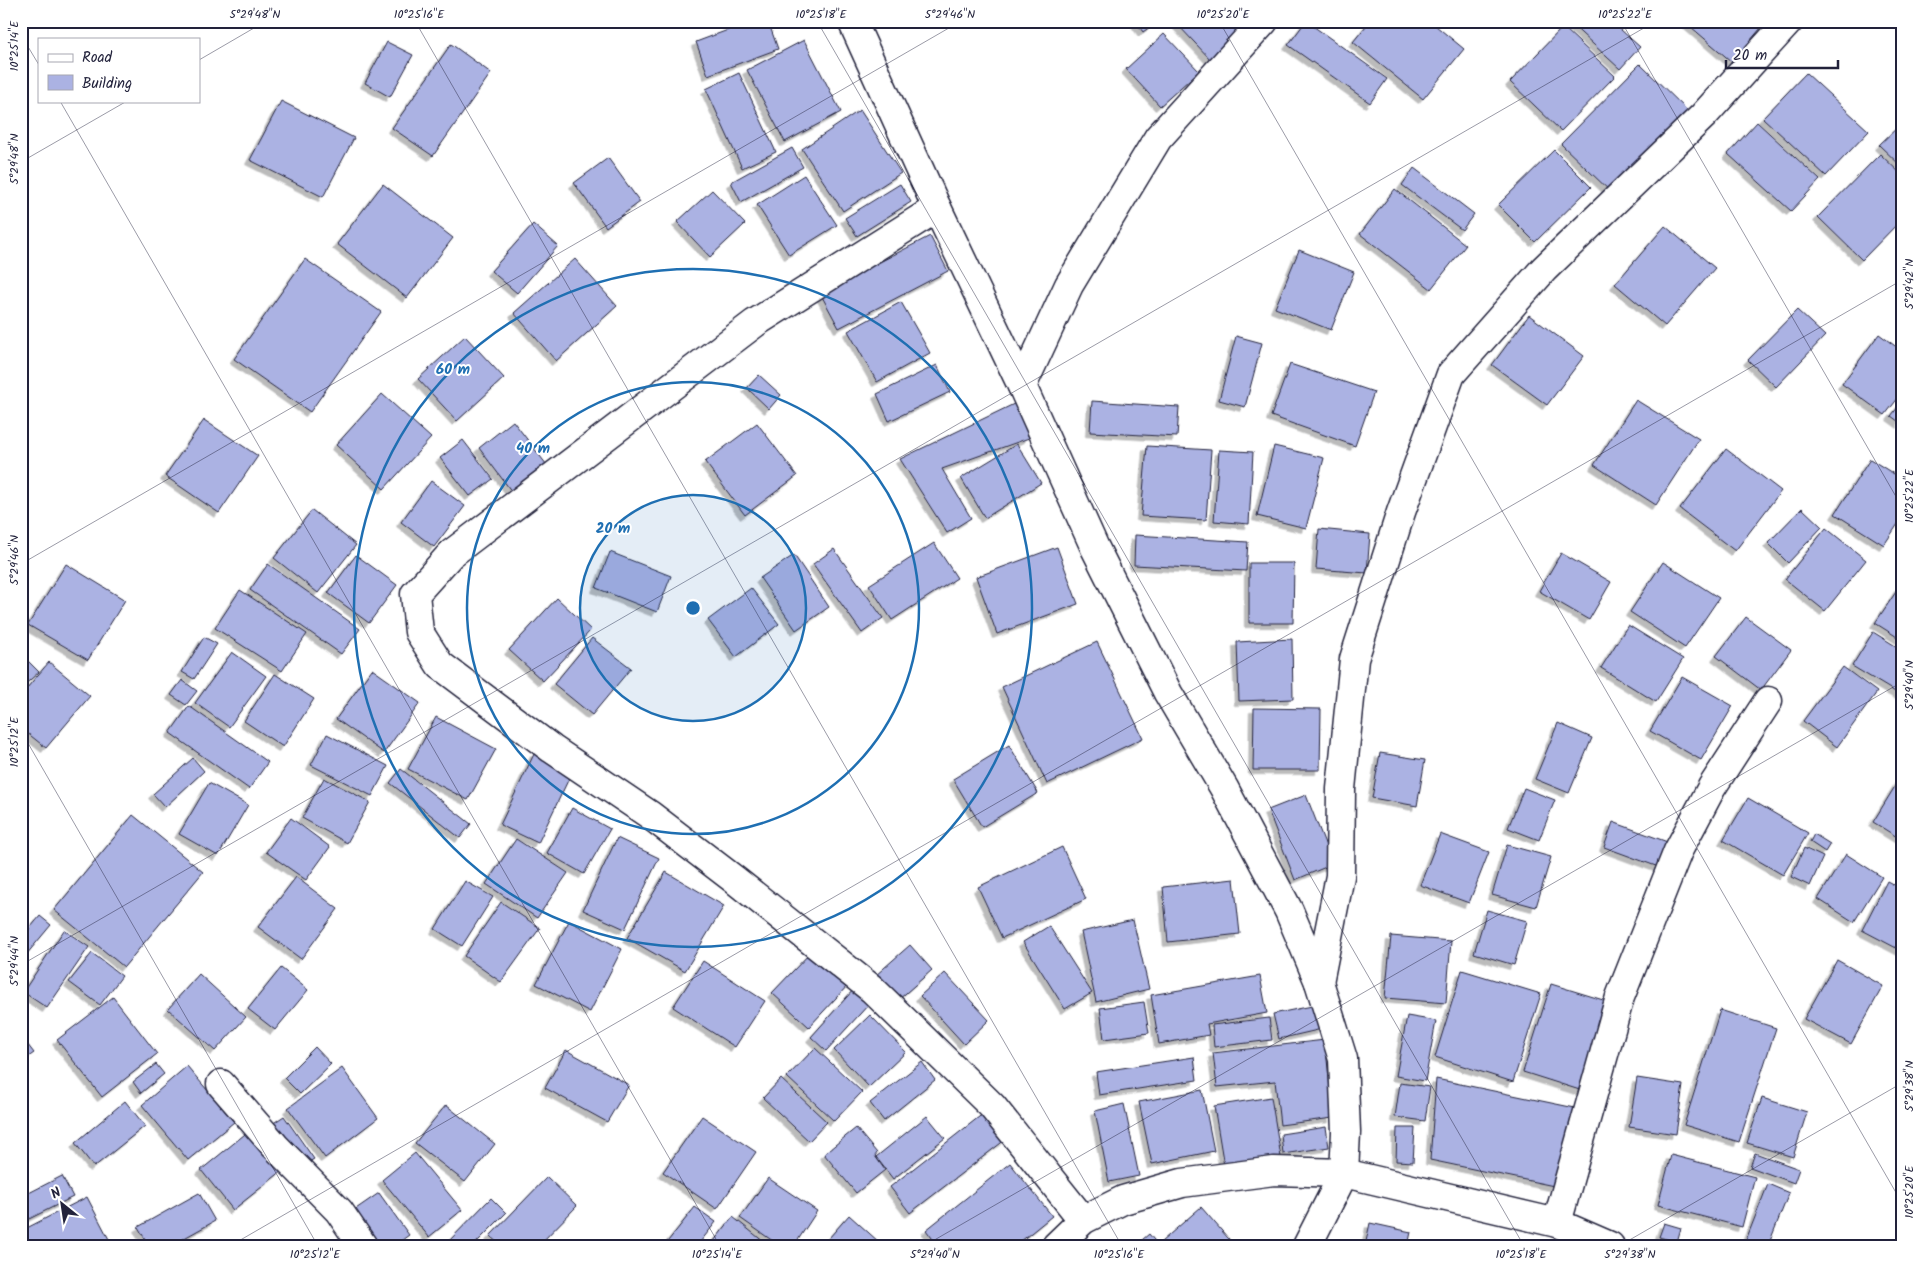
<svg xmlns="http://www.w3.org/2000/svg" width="1923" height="1267" viewBox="0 0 1923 1267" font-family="Kalam,sans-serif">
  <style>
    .building { fill: #abb2e3; stroke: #22223b; filter: url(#shadow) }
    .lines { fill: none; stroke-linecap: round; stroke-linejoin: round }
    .street-casing { stroke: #22223b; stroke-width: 31 }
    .street { stroke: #fff; stroke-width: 28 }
    .ticks { fill: none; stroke: #22223b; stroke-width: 1; stroke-opacity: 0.45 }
    .ring { fill: none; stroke: #1f6fb2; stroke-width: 2.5 }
    .centre { fill: #1f6fb2; stroke: #fff; stroke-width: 2.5 }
    .ring-label { font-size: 15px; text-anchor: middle; font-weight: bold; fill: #1f6fb2; stroke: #fff; stroke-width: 4; stroke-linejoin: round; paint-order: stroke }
    .neatline { fill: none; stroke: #22223b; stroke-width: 2 }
    .ticks-label { font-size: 12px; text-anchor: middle; fill: #22223b }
  </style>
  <defs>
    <filter id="shadow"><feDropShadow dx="-4.5" dy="4.5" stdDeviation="0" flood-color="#0004"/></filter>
  </defs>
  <rect width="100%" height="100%" fill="#fff"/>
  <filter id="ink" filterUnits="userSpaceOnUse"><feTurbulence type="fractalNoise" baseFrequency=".02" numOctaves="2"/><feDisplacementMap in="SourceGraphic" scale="10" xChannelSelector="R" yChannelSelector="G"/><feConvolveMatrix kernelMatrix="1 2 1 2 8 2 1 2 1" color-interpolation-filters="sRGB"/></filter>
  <g filter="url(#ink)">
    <g class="building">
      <polygon points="752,21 768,21 778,49 708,75 696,42"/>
      <polygon points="1135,21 1158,21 1143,32"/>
      <polygon points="1180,21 1253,21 1212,61 1177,24"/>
      <polygon points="1306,21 1387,79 1370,103 1288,45"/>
      <polygon points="1370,21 1430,21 1464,49 1423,99 1353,42"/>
      <polygon points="1568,21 1611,21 1640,47 1620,69"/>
      <polygon points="1684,21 1767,21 1732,62"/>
      <polygon points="1563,27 1615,76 1561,131 1510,82"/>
      <polygon points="1164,34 1199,71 1160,106 1126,69"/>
      <polygon points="804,40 841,112 785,142 747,70"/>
      <polygon points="387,42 413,55 390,97 365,83"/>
      <polygon points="451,44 491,73 433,156 392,128"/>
      <polygon points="1640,64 1692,115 1614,195 1561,144"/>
      <polygon points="739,73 776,152 742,168 706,89"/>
      <polygon points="1806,73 1869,131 1826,176 1763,118"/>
      <polygon points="281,101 354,138 323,197 250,160"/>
      <polygon points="860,110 901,173 843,211 802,149"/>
      <polygon points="1757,122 1820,180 1791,211 1728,154"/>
      <polygon points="1902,123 1902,167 1879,145"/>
      <polygon points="792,148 803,167 741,202 731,182"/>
      <polygon points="1554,150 1591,187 1535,242 1498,205"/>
      <polygon points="1880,154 1902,175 1902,219 1862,260 1818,217"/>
      <polygon points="608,158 640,202 606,227 574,183"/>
      <polygon points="1414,168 1474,214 1462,230 1402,185"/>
      <polygon points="804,175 837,225 789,255 757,205"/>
      <polygon points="383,184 453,238 407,298 337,244"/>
      <polygon points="900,184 911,202 857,236 845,218"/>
      <polygon points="1395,189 1466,245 1431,289 1360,234"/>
      <polygon points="712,190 745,224 710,257 677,222"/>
      <polygon points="533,224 558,246 517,293 491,271"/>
      <polygon points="1665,226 1715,268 1665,326 1615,284"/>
      <polygon points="930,236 948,271 839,328 820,293"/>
      <polygon points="1299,250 1354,272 1331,330 1275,308"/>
      <polygon points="305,259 381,312 310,412 234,359"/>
      <polygon points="575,259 617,306 556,361 514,313"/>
      <polygon points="901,302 930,353 877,382 848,331"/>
      <polygon points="1797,310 1825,336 1776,387 1748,360"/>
      <polygon points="1529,315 1584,356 1547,405 1492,365"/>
      <polygon points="1879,334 1902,351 1902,393 1885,415 1842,384"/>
      <polygon points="465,336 504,378 457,421 418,379"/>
      <polygon points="1236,336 1262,343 1245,407 1219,400"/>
      <polygon points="1290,364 1374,392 1355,446 1271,416"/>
      <polygon points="937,365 950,392 889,421 877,394"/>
      <polygon points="759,375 781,395 769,409 747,388"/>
      <polygon points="382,394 431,438 384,489 336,445"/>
      <polygon points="1636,400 1699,439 1656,505 1594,465"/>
      <polygon points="1092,401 1179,407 1177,437 1090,432"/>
      <polygon points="1902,402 1902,424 1891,416"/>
      <polygon points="1016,403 1029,438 942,469 971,518 947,533 900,459"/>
      <polygon points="204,420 258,456 219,513 165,476"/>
      <polygon points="513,421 550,469 515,496 479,448"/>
      <polygon points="757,423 797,476 745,515 705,462"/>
      <polygon points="463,440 493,479 470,496 440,458"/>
      <polygon points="1017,444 1041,483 985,518 961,478"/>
      <polygon points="1147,446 1211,450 1206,520 1141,516"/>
      <polygon points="1274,446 1324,458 1306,528 1257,516"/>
      <polygon points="1726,449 1781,491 1735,551 1680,509"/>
      <polygon points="1219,450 1253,452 1249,524 1214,521"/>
      <polygon points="1870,459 1902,479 1902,518 1884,545 1835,514"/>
      <polygon points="431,481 465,506 434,547 401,522"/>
      <polygon points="1802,508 1822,527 1788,563 1768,543"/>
      <polygon points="312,510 356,545 318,593 274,558"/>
      <polygon points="1826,528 1866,560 1825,611 1785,579"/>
      <polygon points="1319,529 1370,534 1367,573 1316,569"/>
      <polygon points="1135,535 1248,542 1246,571 1134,565"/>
      <polygon points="934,543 957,578 892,620 869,585"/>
      <polygon points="1057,547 1078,604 997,634 976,577"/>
      <polygon points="834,549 883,618 862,633 813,564"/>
      <polygon points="610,552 671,576 657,612 596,588"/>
      <polygon points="1561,553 1611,582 1589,620 1539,591"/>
      <polygon points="356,555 397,585 369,623 328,593"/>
      <polygon points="794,555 829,607 796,630 760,578"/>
      <polygon points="1663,562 1719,598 1685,648 1630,612"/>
      <polygon points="1249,563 1294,563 1293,623 1249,623"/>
      <polygon points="66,564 125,600 88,660 28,625"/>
      <polygon points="268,564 360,629 341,654 250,590"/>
      <polygon points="1902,583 1902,640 1875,623"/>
      <polygon points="751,588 779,624 736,657 708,620"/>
      <polygon points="240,590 307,634 282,671 215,628"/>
      <polygon points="557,598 591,630 543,681 509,650"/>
      <polygon points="1746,617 1791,650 1761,690 1716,656"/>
      <polygon points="1628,625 1683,659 1656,702 1601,668"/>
      <polygon points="1873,632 1902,650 1902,696 1852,666"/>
      <polygon points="204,637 217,644 194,679 182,672"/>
      <polygon points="592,638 631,668 592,715 554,684"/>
      <polygon points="1292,639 1293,699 1239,701 1237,642"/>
      <polygon points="1097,642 1143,738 1047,784 1002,687"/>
      <polygon points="232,652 266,676 229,727 195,703"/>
      <polygon points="21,654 39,672 21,688"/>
      <polygon points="49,662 90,696 46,748 21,728 21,695"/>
      <polygon points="1843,667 1877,692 1837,747 1803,721"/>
      <polygon points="372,669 420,703 384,753 336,719"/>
      <polygon points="275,674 314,699 283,747 244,721"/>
      <polygon points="1682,677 1733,706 1701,760 1650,731"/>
      <polygon points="182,680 197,691 186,705 171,695"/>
      <polygon points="189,706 268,762 249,789 170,733"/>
      <polygon points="1254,708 1321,709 1320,770 1253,770"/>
      <polygon points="436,717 496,749 468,800 408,769"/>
      <polygon points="1558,723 1592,738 1569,793 1535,779"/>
      <polygon points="327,734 388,766 372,796 311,765"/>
      <polygon points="1009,745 1038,793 982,827 953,779"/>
      <polygon points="535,752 573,770 538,843 500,825"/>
      <polygon points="1380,753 1425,760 1417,806 1372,798"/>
      <polygon points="193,758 204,771 165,807 153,794"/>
      <polygon points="401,769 471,824 460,838 390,783"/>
      <polygon points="1902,775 1902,840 1873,822"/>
      <polygon points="324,778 370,802 347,843 302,818"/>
      <polygon points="209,783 248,805 218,856 179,834"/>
      <polygon points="1524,788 1555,800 1539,840 1508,828"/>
      <polygon points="1306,795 1333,864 1295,880 1268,810"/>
      <polygon points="1748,798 1808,833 1783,875 1723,840"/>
      <polygon points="572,808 610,829 584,874 547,853"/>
      <polygon points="133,815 203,872 124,967 54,910"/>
      <polygon points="291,818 330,847 306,880 266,852"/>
      <polygon points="1613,822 1673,844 1664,869 1604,847"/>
      <polygon points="1440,834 1489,852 1469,903 1420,885"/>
      <polygon points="1814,834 1830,844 1825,852 1810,842"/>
      <polygon points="617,838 659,858 625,929 583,910"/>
      <polygon points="516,839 568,873 537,918 486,884"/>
      <polygon points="1507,845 1551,857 1536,907 1492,895"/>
      <polygon points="1062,847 1086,899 1002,938 978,887"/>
      <polygon points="1804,848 1823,857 1810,886 1791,877"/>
      <polygon points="1846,854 1882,877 1854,922 1818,899"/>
      <polygon points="666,872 724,906 685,971 627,938"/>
      <polygon points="296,877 338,909 301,959 258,927"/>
      <polygon points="1234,879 1240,934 1168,942 1163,887"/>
      <polygon points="465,881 493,897 462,946 435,929"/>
      <polygon points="1887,881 1902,889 1902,951 1862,930"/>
      <polygon points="501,902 540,928 501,982 464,956"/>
      <polygon points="1487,910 1527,921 1514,965 1474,953"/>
      <polygon points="40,916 51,925 21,961 21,939"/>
      <polygon points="1133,920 1149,989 1096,1002 1081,932"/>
      <polygon points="569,921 622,949 590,1012 536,984"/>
      <polygon points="1049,926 1092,993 1065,1009 1023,942"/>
      <polygon points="64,930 89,947 47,1008 23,992"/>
      <polygon points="1391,936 1451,941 1446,1003 1385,998"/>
      <polygon points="910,945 932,970 897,1001 875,976"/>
      <polygon points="812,951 849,984 809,1027 772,993"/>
      <polygon points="92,953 122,976 100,1005 69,982"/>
      <polygon points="1837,960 1883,986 1851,1044 1804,1019"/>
      <polygon points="703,961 765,1001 735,1047 673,1007"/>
      <polygon points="281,968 308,990 275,1030 248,1009"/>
      <polygon points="1462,970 1541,994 1513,1082 1435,1057"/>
      <polygon points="945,973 989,1020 964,1044 920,996"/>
      <polygon points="199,974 246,1017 215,1051 168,1009"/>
      <polygon points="1260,976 1267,1013 1207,1024 1209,1035 1159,1044 1151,995"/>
      <polygon points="1551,984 1613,1003 1586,1092 1523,1072"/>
      <polygon points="854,989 870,1003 826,1051 811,1037"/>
      <polygon points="113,997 157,1054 102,1097 57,1040"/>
      <polygon points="1144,1002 1149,1033 1104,1039 1100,1008"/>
      <polygon points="1317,1005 1322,1029 1279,1039 1273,1014"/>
      <polygon points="1720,1010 1776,1028 1739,1142 1684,1125"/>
      <polygon points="870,1015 906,1052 869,1087 834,1050"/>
      <polygon points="1407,1016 1436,1021 1425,1081 1396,1076"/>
      <polygon points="1269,1018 1272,1040 1214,1047 1212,1025"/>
      <polygon points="21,1036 34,1053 21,1062"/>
      <polygon points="1325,1040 1333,1118 1280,1125 1275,1081 1217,1087 1213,1053"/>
      <polygon points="315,1047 331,1064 300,1094 284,1078"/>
      <polygon points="815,1048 862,1092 834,1121 787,1077"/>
      <polygon points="566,1050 629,1085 607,1122 545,1088"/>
      <polygon points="1194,1057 1197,1080 1099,1095 1096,1072"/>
      <polygon points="922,1062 935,1080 884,1121 870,1103"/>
      <polygon points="156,1064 164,1074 141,1093 133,1082"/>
      <polygon points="187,1066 234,1122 188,1160 142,1105"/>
      <polygon points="342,1068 378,1118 325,1158 288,1108"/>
      <polygon points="1637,1078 1683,1085 1676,1134 1629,1127"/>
      <polygon points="781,1079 827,1122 809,1141 763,1098"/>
      <polygon points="1436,1079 1580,1109 1554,1186 1430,1160"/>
      <polygon points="1400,1083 1430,1087 1425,1121 1395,1117"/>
      <polygon points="1202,1090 1214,1151 1152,1164 1139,1102"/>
      <polygon points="1271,1097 1281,1157 1224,1166 1214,1106"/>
      <polygon points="1762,1098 1807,1112 1793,1157 1747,1143"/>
      <polygon points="125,1101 145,1126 94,1167 75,1143"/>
      <polygon points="1124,1104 1139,1176 1109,1182 1095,1111"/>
      <polygon points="446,1105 495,1144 465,1182 415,1143"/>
      <polygon points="984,1113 1005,1140 910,1213 890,1187"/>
      <polygon points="284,1116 314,1159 301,1167 272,1124"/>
      <polygon points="702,1116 756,1152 717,1209 663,1172"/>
      <polygon points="927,1116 945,1138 893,1179 876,1157"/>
      <polygon points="1326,1127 1329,1147 1283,1154 1281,1134"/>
      <polygon points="856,1128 877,1153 875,1156 885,1170 856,1193 824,1154"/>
      <polygon points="1397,1128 1415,1128 1413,1162 1396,1161"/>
      <polygon points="250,1130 282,1171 233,1210 201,1170"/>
      <polygon points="415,1153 462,1210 429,1237 382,1180"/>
      <polygon points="1755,1153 1799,1169 1794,1183 1750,1167"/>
      <polygon points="1671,1155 1755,1177 1742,1227 1658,1205"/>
      <polygon points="1010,1163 1052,1216 1015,1246 938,1246 926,1230"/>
      <polygon points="62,1176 73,1197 29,1219 21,1203 21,1197"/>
      <polygon points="547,1177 577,1206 538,1246 501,1246 490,1236"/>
      <polygon points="768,1178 817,1211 794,1246 780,1246 740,1218"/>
      <polygon points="1768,1184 1789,1193 1768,1246 1760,1246 1746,1240"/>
      <polygon points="199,1193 215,1221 170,1246 149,1246 138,1227"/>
      <polygon points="379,1193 409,1235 394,1246 373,1246 350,1213"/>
      <polygon points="87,1197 111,1243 105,1246 24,1246 21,1240 21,1231"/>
      <polygon points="491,1198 506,1213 473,1246 444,1246"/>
      <polygon points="695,1207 716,1222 697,1246 664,1246"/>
      <polygon points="1201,1207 1235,1246 1165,1246 1161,1242"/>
      <polygon points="849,1215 879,1242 876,1246 822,1246"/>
      <polygon points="733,1217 769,1246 710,1246"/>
      <polygon points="1370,1223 1411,1232 1408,1246 1365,1246"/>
      <polygon points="1664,1223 1681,1228 1677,1242 1659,1237"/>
      <polygon points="1149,1234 1159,1246 1135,1246"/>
    </g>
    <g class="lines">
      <g class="street-casing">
        <g id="street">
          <polyline points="852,21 937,208 1022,386 1095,548 1168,693 1224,788 1289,911 1319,982 1343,1059 1346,1132 1344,1173 1307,1246"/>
          <polyline points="937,208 755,323 451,554 415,594 419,632 440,665 552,749 650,815 735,880 872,989 992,1106 1083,1220"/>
          <polyline points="1022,386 1069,285 1158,138 1264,21"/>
          <polyline points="1319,982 1340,876 1341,789 1354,659 1401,512 1451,374 1544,269 1703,116 1789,21"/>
          <polyline points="221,1084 275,1146 339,1211 363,1246"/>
          <polyline points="1557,1223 1620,997 1678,851 1712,787 1768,701"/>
          <polyline points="1056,1246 1083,1220 1123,1200 1182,1183 1274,1171 1344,1173 1557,1223 1610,1246"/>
        </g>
      </g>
      <use href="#street" class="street"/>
    </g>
  </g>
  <path class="ticks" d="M415,21L1122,1246M817,21L1524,1246M1219,21L1902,1203M1621,21L1902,507M21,35L39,65M199,60L266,21M60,101L720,1246M21,162L127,101M21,564L961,21M21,731L318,1246M21,965L1656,21M230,1246L1902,280M924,1246L1902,682M1619,1246L1902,1083"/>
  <circle cx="693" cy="608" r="113" fill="#1f6fb2" fill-opacity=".12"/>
  <g class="ring">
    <circle cx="693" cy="608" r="113"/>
    <circle cx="693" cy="608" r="226"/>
    <circle cx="693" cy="608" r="339"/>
  </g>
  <circle cx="693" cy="608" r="8" class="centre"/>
  <g class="ring-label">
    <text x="453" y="374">60 m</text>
    <text x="533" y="453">40 m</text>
    <text x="613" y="533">20 m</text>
  </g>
  <rect width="1923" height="1267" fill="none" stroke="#fff" stroke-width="55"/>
  <rect x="38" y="38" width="162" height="65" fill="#ffffff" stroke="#a7a7b1"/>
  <rect x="48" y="54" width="25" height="8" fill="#ffffff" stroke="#a7a7b1"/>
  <text x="82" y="62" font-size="15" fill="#22223b">Road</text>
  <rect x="48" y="75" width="25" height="15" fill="#abb2e3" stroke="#a7a7b1"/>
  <text x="82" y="88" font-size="15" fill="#22223b">Building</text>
  <g transform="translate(62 1204) rotate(330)" stroke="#ffffff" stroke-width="4" paint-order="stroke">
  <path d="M0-4L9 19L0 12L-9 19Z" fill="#22223b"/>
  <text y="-8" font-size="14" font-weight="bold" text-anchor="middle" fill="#22223b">N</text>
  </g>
  <path d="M1726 60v8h112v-8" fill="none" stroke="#22223b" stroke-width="2.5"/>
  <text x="1733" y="60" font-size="15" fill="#22223b" stroke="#ffffff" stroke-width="4" paint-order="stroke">20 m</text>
  <rect x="28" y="28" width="1868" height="1212" class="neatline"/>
  <g class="ticks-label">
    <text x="255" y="18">5°29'48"N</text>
    <text x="419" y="18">10°25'16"E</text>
    <text x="821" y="18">10°25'18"E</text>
    <text x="950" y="18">5°29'46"N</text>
    <text x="1223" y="18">10°25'20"E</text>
    <text x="1625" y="18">10°25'22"E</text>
    <text transform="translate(14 46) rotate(-90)" y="4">10°25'14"E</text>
    <text transform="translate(14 159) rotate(-90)" y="4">5°29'48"N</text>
    <text transform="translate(1909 284) rotate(-90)" y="4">5°29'42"N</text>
    <text transform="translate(1909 496) rotate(-90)" y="4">10°25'22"E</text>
    <text transform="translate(14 560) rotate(-90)" y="4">5°29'46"N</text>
    <text transform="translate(1909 685) rotate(-90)" y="4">5°29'40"N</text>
    <text transform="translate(14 742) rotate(-90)" y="4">10°25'12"E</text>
    <text transform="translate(14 961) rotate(-90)" y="4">5°29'44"N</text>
    <text transform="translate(1909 1086) rotate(-90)" y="4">5°29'38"N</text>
    <text transform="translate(1909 1192) rotate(-90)" y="4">10°25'20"E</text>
    <text x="315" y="1258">10°25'12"E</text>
    <text x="717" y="1258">10°25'14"E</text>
    <text x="935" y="1258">5°29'40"N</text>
    <text x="1119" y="1258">10°25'16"E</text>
    <text x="1521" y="1258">10°25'18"E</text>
    <text x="1630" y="1258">5°29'38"N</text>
  </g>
</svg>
